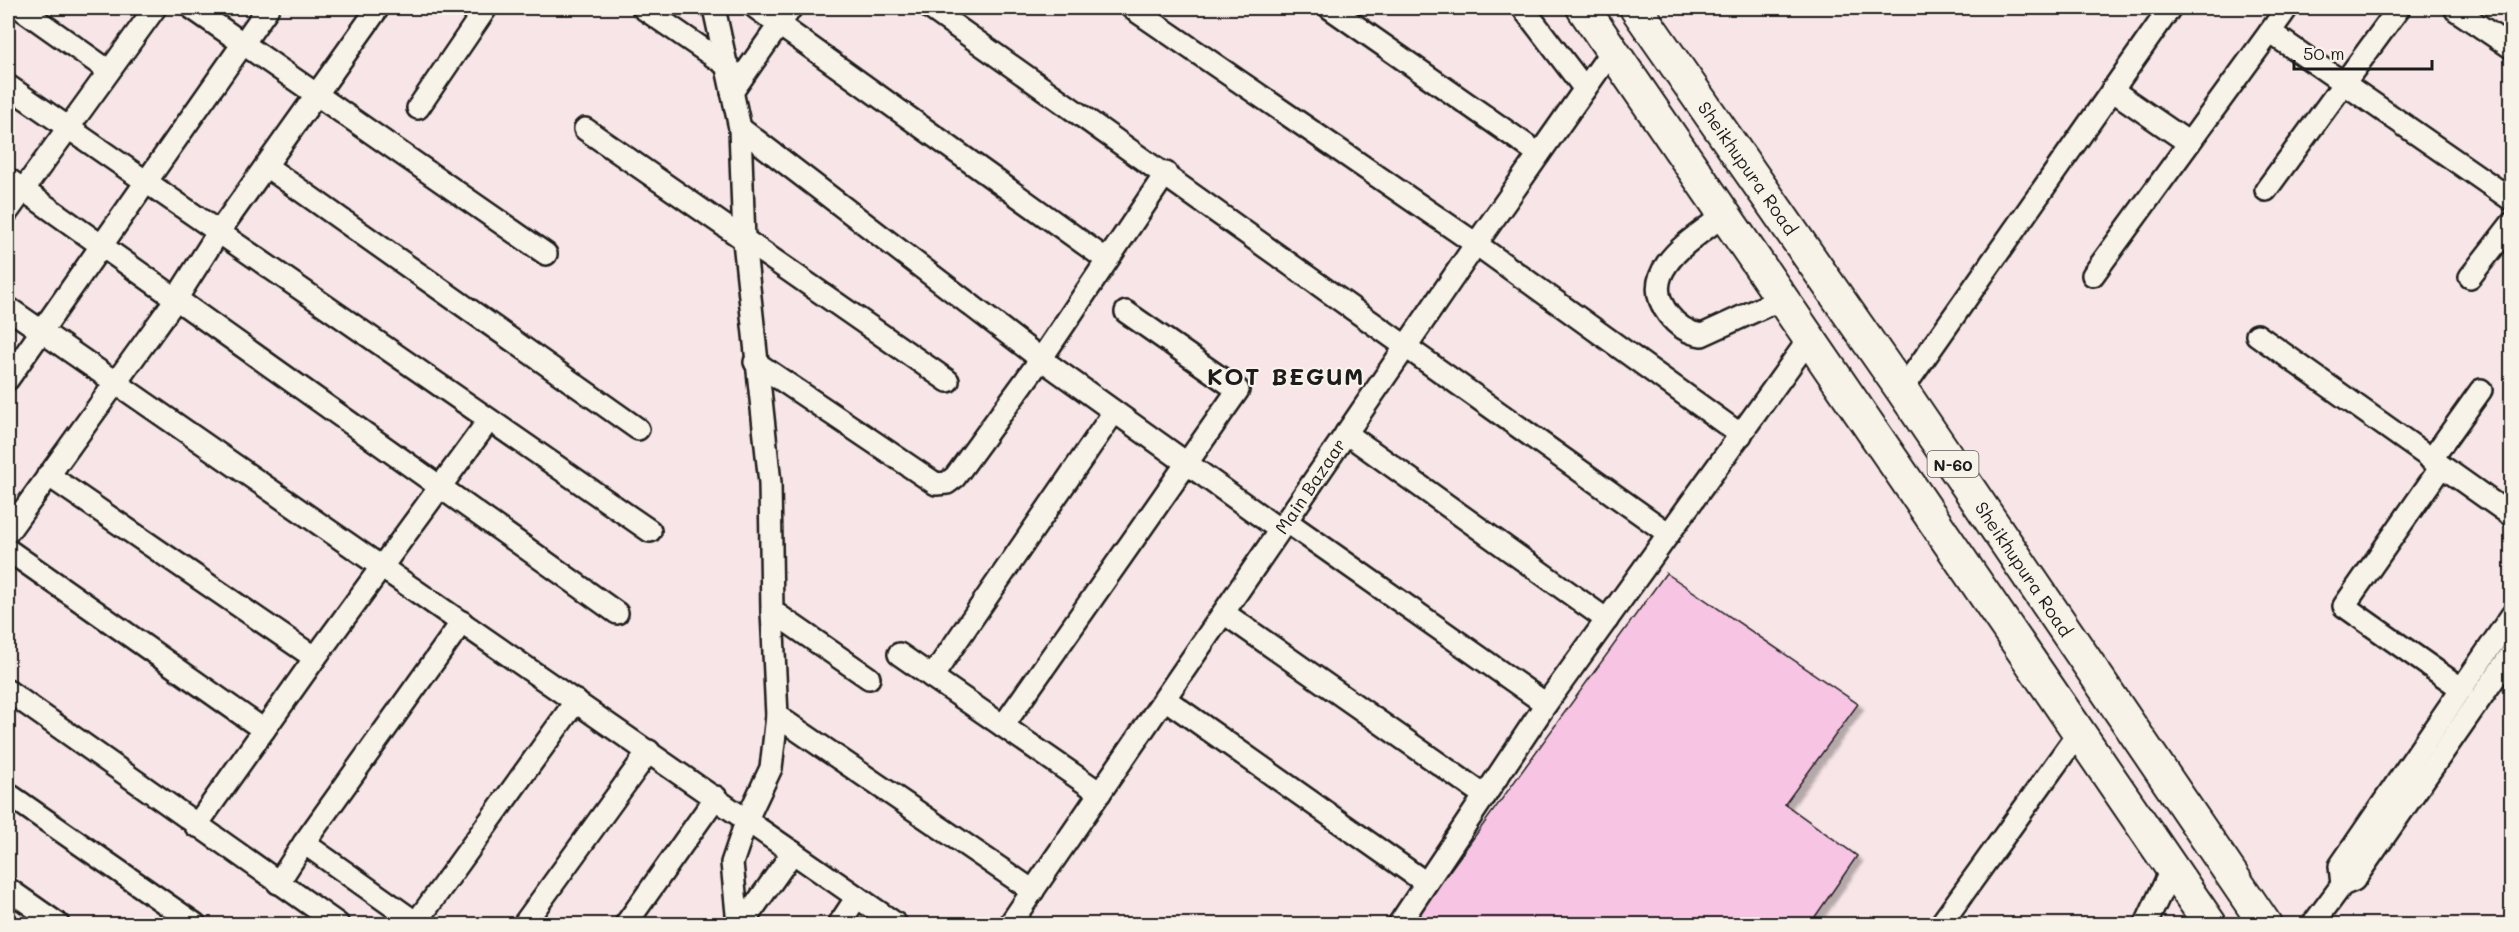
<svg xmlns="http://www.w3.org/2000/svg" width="2519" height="932" viewBox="0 0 2519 932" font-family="Mali,sans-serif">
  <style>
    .building { fill: #f7c4e4; stroke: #1c1c1c; stroke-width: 1.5; filter: url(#shadow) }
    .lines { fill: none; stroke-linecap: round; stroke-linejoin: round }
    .minor-casing { stroke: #1c1c1c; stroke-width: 26 }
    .highway-casing { stroke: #1c1c1c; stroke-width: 36 }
    .minor { stroke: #f7f3e8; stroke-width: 21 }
    .highway { stroke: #f7f3e8; stroke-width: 32 }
    .labels { text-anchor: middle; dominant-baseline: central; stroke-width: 4.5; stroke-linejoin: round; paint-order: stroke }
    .shield { fill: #f7f3e8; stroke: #5e5c59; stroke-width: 1.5 }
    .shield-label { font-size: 16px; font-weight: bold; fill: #1c1c1c }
    .street-label { font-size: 18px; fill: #1c1c1c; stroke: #f7f3e8 }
    .district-label { font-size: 24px; font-weight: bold; letter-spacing: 1.5px; fill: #1c1c1c; stroke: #f7f3e8 }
  </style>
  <defs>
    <filter id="shadow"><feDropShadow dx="5.5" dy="5.5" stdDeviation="1.5" flood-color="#0004"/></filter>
  </defs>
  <rect width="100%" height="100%" fill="#f7e5e7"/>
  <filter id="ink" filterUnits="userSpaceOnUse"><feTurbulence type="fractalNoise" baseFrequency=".0167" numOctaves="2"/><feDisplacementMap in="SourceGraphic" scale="12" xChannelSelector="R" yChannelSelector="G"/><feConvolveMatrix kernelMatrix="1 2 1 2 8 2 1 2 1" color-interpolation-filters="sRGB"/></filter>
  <g filter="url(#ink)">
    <polygon class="building" points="1666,573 1858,704 1785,804 1857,856 1810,924 1411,924"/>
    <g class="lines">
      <g class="minor-casing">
        <g id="minor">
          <polyline points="20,8 109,71"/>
          <polyline points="192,8 546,254"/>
          <polyline points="643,8 729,67"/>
          <polyline points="714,8 740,128 744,241 770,483 772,611 777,716 771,768 747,819 732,863 738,924"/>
          <polyline points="756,8 1107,260"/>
          <path d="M930,8C1177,181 1421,360 1669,534"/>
          <polyline points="1132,8 1476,244 1741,435"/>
          <polyline points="1330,8 1539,154"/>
          <polyline points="1523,8 1585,89"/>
          <polyline points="2287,8 2270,32 2512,200"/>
          <polyline points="2456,10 2512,48"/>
          <polyline points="8,86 650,531"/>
          <polyline points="2112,90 2189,143"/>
          <polyline points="732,92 791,8"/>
          <polyline points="418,108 486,8"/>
          <polyline points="740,128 1041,359 1280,530"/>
          <polyline points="585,129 948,381"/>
          <polyline points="266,166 638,429"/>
          <polyline points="8,179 617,613"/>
          <polyline points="2266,190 2399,8"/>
          <polyline points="8,211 155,8"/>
          <path d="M1725,214C1695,238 1635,270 1668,314C1677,326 1687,333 1702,335L1783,298"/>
          <polyline points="2093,275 2270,32"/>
          <polyline points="2470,277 2512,223"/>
          <polyline points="8,308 896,924"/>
          <polyline points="2257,335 2512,516"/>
          <polyline points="755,362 936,484 947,483 955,477 1041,359 1166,173"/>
          <polyline points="8,379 268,8"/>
          <polyline points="1902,390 2170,8"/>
          <polyline points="1346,433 1607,620"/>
          <polyline points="2431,460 2481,390"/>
          <polyline points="2441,467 2344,606 2462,689"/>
          <polyline points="48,475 315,658 196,826"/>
          <polyline points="1286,521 1546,704"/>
          <polyline points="8,532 176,299 218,233 378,8"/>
          <polyline points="8,550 264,730"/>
          <polyline points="772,611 869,678"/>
          <polyline points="1224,613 1485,796"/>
          <polyline points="899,654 1100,793"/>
          <polyline points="315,658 489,420"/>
          <polyline points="932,677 1114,412"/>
          <polyline points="8,691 338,924"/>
          <polyline points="1165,699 1426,883"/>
          <polyline points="777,716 1033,891"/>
          <polyline points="1003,726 1238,390 1126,312"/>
          <polyline points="8,794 195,924"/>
          <polyline points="304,843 462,622"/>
          <polyline points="278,883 304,843 418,924"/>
          <polyline points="2342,885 2340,866 2512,615"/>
          <polyline points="8,889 58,924"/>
          <polyline points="416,923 576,701"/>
          <polyline points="524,924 649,751"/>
          <polyline points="626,924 716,797"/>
          <polyline points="742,924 793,852"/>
          <polyline points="839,924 857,897"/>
          <polyline points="1010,924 1476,244 1613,49"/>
          <polyline points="1399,924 1546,704 1810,338"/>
          <polyline points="1941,924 2079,732"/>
          <polyline points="2146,924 2172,868"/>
          <polyline points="2313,924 2342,885 2354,880 2512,653"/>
        </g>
      </g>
      <g class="highway-casing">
        <g id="highway">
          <polyline points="1583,8 2210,924"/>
          <polyline points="1636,8 1902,390 2265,924"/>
        </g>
      </g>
      <use href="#minor" class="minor"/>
      <use href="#highway" class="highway"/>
    </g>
  </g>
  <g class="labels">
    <rect class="shield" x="1927.5" y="451" width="51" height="26" rx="4.5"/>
    <g class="shield-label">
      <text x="1953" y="464">N-60</text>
    </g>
    <g class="street-label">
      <text transform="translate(1748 168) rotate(55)">Sheikhupura Road</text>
      <text transform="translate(1310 486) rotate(-56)">Main Bazaar</text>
      <text transform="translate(2024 569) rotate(56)">Sheikhupura Road</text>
    </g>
    <g class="district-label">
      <text x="1286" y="375">KOT BEGUM</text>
    </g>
  </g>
  <rect width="2519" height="932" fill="none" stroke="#f7f3e8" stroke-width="30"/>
  <rect x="15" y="15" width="2489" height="902" fill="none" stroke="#1c1c1c" stroke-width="2" filter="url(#ink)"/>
  <path d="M2294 60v9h138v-9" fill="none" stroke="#1c1c1c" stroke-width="3"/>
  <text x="2303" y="60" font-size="18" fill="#1c1c1c" stroke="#f7f3e8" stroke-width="4.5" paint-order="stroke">50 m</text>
</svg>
